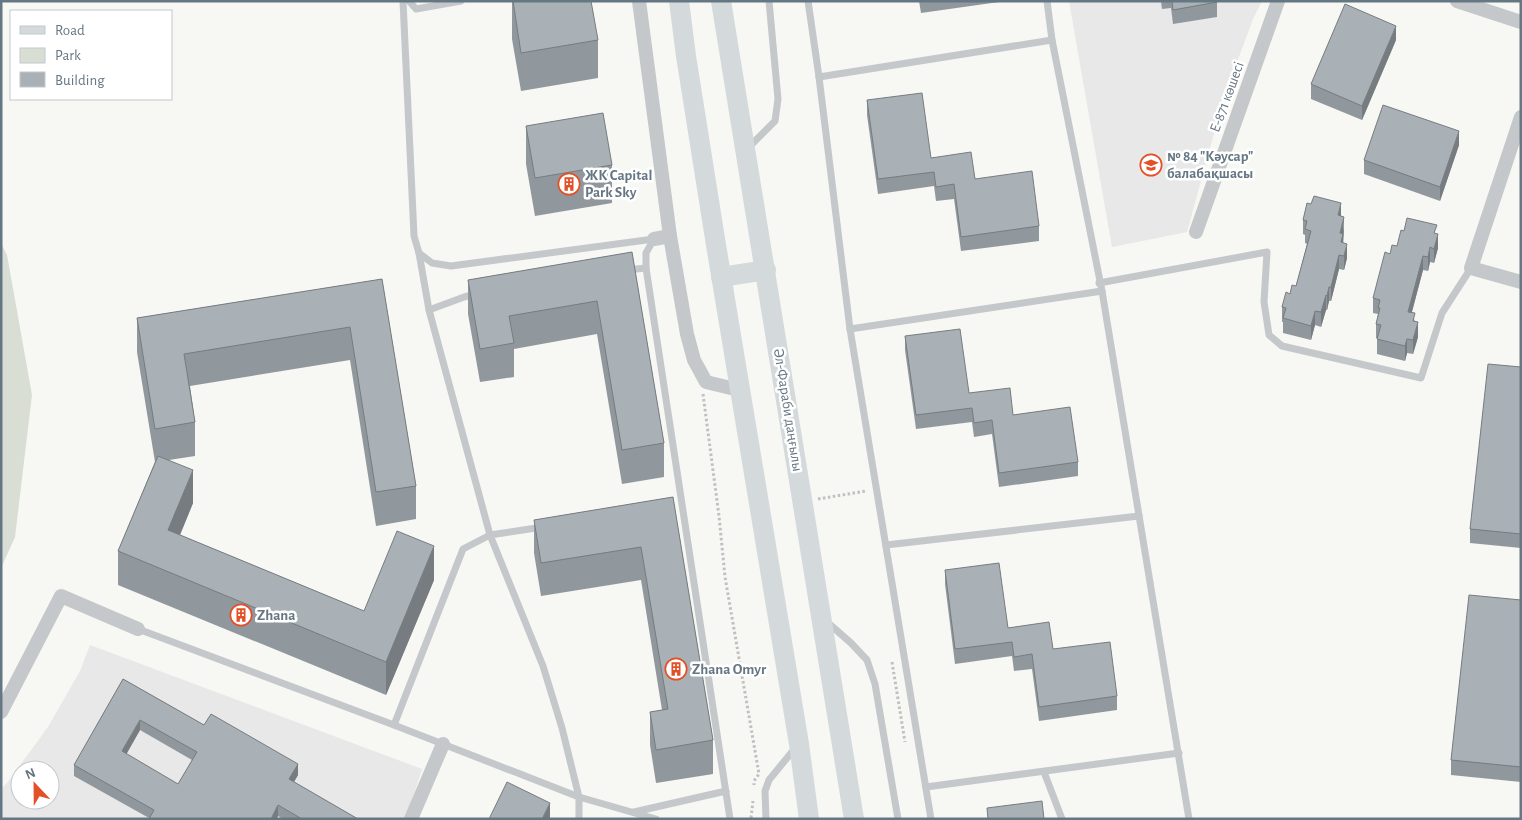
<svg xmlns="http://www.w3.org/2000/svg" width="1522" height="820" viewBox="0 0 1522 820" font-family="'Alegreya Sans',sans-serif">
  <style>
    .built { fill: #e7e8e7; fill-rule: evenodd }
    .green { fill: #d8ded4 }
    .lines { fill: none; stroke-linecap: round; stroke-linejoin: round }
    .path { stroke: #bec0c2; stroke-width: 3; stroke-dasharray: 2.5 2.5; stroke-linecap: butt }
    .service { stroke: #c4c8cb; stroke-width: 7 }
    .minor { stroke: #c4c8cb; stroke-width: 14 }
    .secondary { stroke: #d4d9dc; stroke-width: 20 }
    .wall { fill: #91989d; fill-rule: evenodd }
    .shaded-wall { fill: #767c7f }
    .building { fill: #a9b1b6; stroke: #767c7f; fill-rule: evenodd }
    .labels { text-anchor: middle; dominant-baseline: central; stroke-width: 5; stroke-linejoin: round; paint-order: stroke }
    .street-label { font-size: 15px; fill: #667784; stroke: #fff }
    .poi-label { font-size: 15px; font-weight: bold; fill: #667784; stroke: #fff; text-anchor: start }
  </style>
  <rect width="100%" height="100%" fill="#f7f7f3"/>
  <g class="built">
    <polygon points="1069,1 1262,1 1253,19 1224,97 1187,232 1112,247"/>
    <path d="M90,645L422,769L406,819H1V789L7,783L48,727L80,671ZM20,770H50V800H20Z"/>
  </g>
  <polygon class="green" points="1,243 7,255 32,395 15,537 1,568"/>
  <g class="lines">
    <g class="path">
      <polyline points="703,394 719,516 725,577 759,774 754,781 754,785"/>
      <polyline points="818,499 866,491"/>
      <polyline points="892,662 905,742"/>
      <polyline points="751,818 753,801"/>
    </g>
    <g class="service">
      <polyline points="403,1 414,236 419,253 432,263 451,266 654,239"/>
      <polyline points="409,1 416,9 461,1"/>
      <polyline points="808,1 819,77 850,329 931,819"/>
      <polyline points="1047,1 1052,40 1102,291 1189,819"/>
      <polyline points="819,77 1052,40"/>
      <polyline points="748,148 775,121 778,99 769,1"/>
      <polyline points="654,239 646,253 646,268 730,819"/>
      <polyline points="419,253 429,310"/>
      <polyline points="627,270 646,268"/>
      <polyline points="1099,283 1267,252 1264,302 1269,335 1282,346 1421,378 1442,313 1471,268"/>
      <polyline points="476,294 464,297 429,310 490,535 543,666 562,728 579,797 579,819"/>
      <polyline points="850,329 1102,291"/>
      <polyline points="886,545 1139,516"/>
      <polyline points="827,622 851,643 867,660 875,684 898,819"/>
      <polyline points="138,629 394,725 579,797 656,819"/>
      <polyline points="394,725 463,549 490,535 543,527"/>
      <polyline points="1044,772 1062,819"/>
      <polyline points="926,787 1179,753"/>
      <polyline points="634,812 726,791"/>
      <polyline points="766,819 765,791 769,780 796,747"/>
    </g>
    <g class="minor">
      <polyline points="639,1 670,236 687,334 694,360 706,382 739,390"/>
      <polyline points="1457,1 1521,22"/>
      <polyline points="1521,117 1471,268 1521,282"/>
      <polyline points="1196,232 1278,1"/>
      <polyline points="654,239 670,236"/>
      <polyline points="1,712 61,596 138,629"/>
      <polyline points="411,819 443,744"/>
    </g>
    <g class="secondary">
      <polyline points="679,1 686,56 716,245 799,744 809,819"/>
      <polyline points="721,1 854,819"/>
      <polyline points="721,277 766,270"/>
    </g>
  </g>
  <g class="wall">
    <polygon points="512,1 598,40 598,78 521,91 512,39"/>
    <polygon points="919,1 999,1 999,2 921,13"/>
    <polygon points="1161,1 1217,1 1217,17 1173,24 1171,8 1162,9"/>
    <polygon points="1396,40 1362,120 1311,99 1311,84"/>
    <polygon points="867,100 931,158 975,179 1039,226 1039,241 961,251 954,199 936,201 934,186 878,194 867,115"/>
    <polygon points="526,126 612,165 612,203 535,216 526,164"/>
    <polygon points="1459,145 1440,201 1364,174 1364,160"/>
    <polygon points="1341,216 1344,231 1343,243 1347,258 1344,270 1339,269 1331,301 1329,301 1327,310 1326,310 1321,327 1315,325 1311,340 1283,333 1283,322 1282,322 1282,307 1290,294 1296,286 1307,244 1305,243 1305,235 1303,234 1303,220"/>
    <polygon points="1404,231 1437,234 1438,248 1434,263 1430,262 1428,271 1423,270 1412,312 1415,322 1418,337 1413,354 1407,353 1405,361 1377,354 1377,338 1376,338 1376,324 1378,314 1373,313 1373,298 1390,254 1397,246"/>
    <polygon points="632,252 664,443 664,477 622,484 597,334 514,349 514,377 480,382 468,314 468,280"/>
    <polygon points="382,279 416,486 416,519 376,526 350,360 190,386 195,422 195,456 169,460 193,503 180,535 364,611 434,580 386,695 118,585 118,551 155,462 137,352 137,318"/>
    <polygon points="905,336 969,393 1078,462 1078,476 999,487 992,434 974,437 972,422 916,429 905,350"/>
    <polygon points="1521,367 1521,548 1470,543 1470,529"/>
    <polygon points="673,497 713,740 713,774 656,783 650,745 650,712 662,710 641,580 541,596 534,553 534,520"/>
    <polygon points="945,570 1008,628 1053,649 1117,696 1117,710 1039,721 1032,669 1014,671 1012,656 955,664 945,584"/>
    <polygon points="1521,600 1521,782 1451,775 1451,760"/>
    <path d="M123,679L204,725L298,775L294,782L358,819H283L278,816L149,818L74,776V765ZM140,730L192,760L178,784L126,754Z"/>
  </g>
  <g class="shaded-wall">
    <polygon points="1396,26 1396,40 1362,120 1362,106"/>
    <polygon points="1459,131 1459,145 1440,201 1440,187"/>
    <polygon points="1341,203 1341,217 1338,215"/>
    <polygon points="1344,217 1343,248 1341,257 1341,243 1340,233"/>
    <polygon points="1438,234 1438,248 1434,263 1434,249"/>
    <polygon points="1347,244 1347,258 1344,270 1344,256"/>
    <polygon points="1430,247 1430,262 1428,271 1428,257"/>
    <polygon points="1339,255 1339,269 1331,301 1331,287"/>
    <polygon points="1423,256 1423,270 1408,326 1408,312"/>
    <polygon points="1329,287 1329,301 1327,310 1327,296"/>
    <polygon points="1326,295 1326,310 1321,327 1321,312"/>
    <polygon points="1315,311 1315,325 1311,340 1311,326"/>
    <polygon points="1418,322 1418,337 1413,354 1413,340"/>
    <polygon points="1407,339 1407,353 1405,361 1405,346"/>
    <polygon points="193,470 193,503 168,564 168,530"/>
    <polygon points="434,546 434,580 386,695 386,662"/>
    <polygon points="140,720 140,730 122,762 122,751"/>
    <polygon points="298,764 298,775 289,790 289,779"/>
    <polygon points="550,803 550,819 542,819"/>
    <polygon points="278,805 278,816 277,819 271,819"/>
  </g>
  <g class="building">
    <polygon points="513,1 591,1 598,40 521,53"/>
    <polygon points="1172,1 1217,1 1217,2 1173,10"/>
    <polygon points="1345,4 1396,26 1362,106 1311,84"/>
    <polygon points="922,93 931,158 971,152 975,179 1032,171 1039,226 961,237 954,184 936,187 934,172 878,179 867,100"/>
    <polygon points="1383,105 1459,131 1440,187 1364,160"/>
    <polygon points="603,113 612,165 535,178 526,126"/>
    <polygon points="1314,196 1341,203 1338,215 1344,217 1340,233 1343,234 1341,242 1347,244 1344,256 1339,255 1331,287 1329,287 1327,296 1326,295 1321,312 1315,311 1311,326 1283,318 1286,308 1282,307 1286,292 1290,294 1292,285 1296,286 1311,231 1305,229 1307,221 1303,220 1307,203 1311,204"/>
    <polygon points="1407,218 1437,225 1434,233 1438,234 1434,249 1430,247 1428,257 1423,256 1408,312 1415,313 1413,321 1418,322 1413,340 1407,339 1405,346 1377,339 1381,325 1376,324 1380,308 1378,308 1380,300 1373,298 1385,252 1390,254 1392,245 1397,246 1401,230 1404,231"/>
    <polygon points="632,252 664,443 622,450 597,301 509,316 514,343 480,349 468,280"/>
    <polygon points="382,279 416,486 376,492 350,327 184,354 195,422 155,429 137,318"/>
    <polygon points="960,329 969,393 1010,388 1013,415 1070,407 1078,462 999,473 992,420 974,423 972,408 916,415 905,336"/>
    <polygon points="1488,364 1521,367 1521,534 1470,529"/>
    <polygon points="158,456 193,470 168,530 364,611 397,531 434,546 386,662 118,551"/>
    <polygon points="673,497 713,740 656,750 650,712 668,709 641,547 541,563 534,520"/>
    <polygon points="999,563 1008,628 1049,622 1053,649 1110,642 1117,696 1039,707 1032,654 1014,657 1012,642 955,649 945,570"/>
    <polygon points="1469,595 1521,600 1521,767 1451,760"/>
    <path d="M123,679L204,725L211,714L298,764L289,779L358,819H302L278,805L271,819H149L154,810L74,765ZM140,720L197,752L178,784L122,751Z"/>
    <polygon points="507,782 550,803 542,819 489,819"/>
    <polygon points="1042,801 1044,819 988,819 987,808"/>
  </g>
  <defs>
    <g id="school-ring" transform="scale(1.125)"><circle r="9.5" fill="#fff" stroke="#e34f27" stroke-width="1.5"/><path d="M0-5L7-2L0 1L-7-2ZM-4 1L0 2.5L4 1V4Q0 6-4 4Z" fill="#e34f27"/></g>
    <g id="building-ring" transform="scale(1.125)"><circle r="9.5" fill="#fff" stroke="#e34f27" stroke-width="1.5"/><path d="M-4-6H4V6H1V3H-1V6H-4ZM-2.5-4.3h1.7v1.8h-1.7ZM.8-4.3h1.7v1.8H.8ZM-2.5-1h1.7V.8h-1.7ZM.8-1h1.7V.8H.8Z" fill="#e34f27"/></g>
  </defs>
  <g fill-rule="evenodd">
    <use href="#school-ring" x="1151" y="165"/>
    <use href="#building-ring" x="569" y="184"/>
    <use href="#building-ring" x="241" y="615"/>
    <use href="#building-ring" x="676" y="669"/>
  </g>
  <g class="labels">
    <g class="street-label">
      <text transform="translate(1227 97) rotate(-70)">Е-871 көшесі</text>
      <text transform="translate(788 410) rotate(81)">Әл-Фараби даңғылы</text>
    </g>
    <g class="poi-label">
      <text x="1167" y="156">№ 84 "Кәусар"<tspan x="1167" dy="17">балабақшасы</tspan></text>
      <text x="585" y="175">ЖК Capital<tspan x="585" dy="17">Park Sky</tspan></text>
      <text x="257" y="615">Zhana</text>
      <text x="692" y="669">Zhana Omyr</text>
    </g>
  </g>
  <rect width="1522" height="820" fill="none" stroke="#667784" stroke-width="5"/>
  <rect x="10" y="10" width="162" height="90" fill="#ffffff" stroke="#c2c9ce"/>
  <rect x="20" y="26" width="25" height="8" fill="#d4d9dc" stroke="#c2c9ce"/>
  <text x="55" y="35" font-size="15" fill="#667784">Road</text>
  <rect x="20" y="48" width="25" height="15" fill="#d8ded4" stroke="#c2c9ce"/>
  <text x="55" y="60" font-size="15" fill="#667784">Park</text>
  <rect x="20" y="72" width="25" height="15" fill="#a9b1b6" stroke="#c2c9ce"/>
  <text x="55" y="85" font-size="15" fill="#667784">Building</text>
  <g transform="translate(35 785) rotate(338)"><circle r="24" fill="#ffffff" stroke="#c2c9ce"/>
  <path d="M0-4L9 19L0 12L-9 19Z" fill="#e34f27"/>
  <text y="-8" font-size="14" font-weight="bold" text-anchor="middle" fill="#667784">N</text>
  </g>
</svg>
